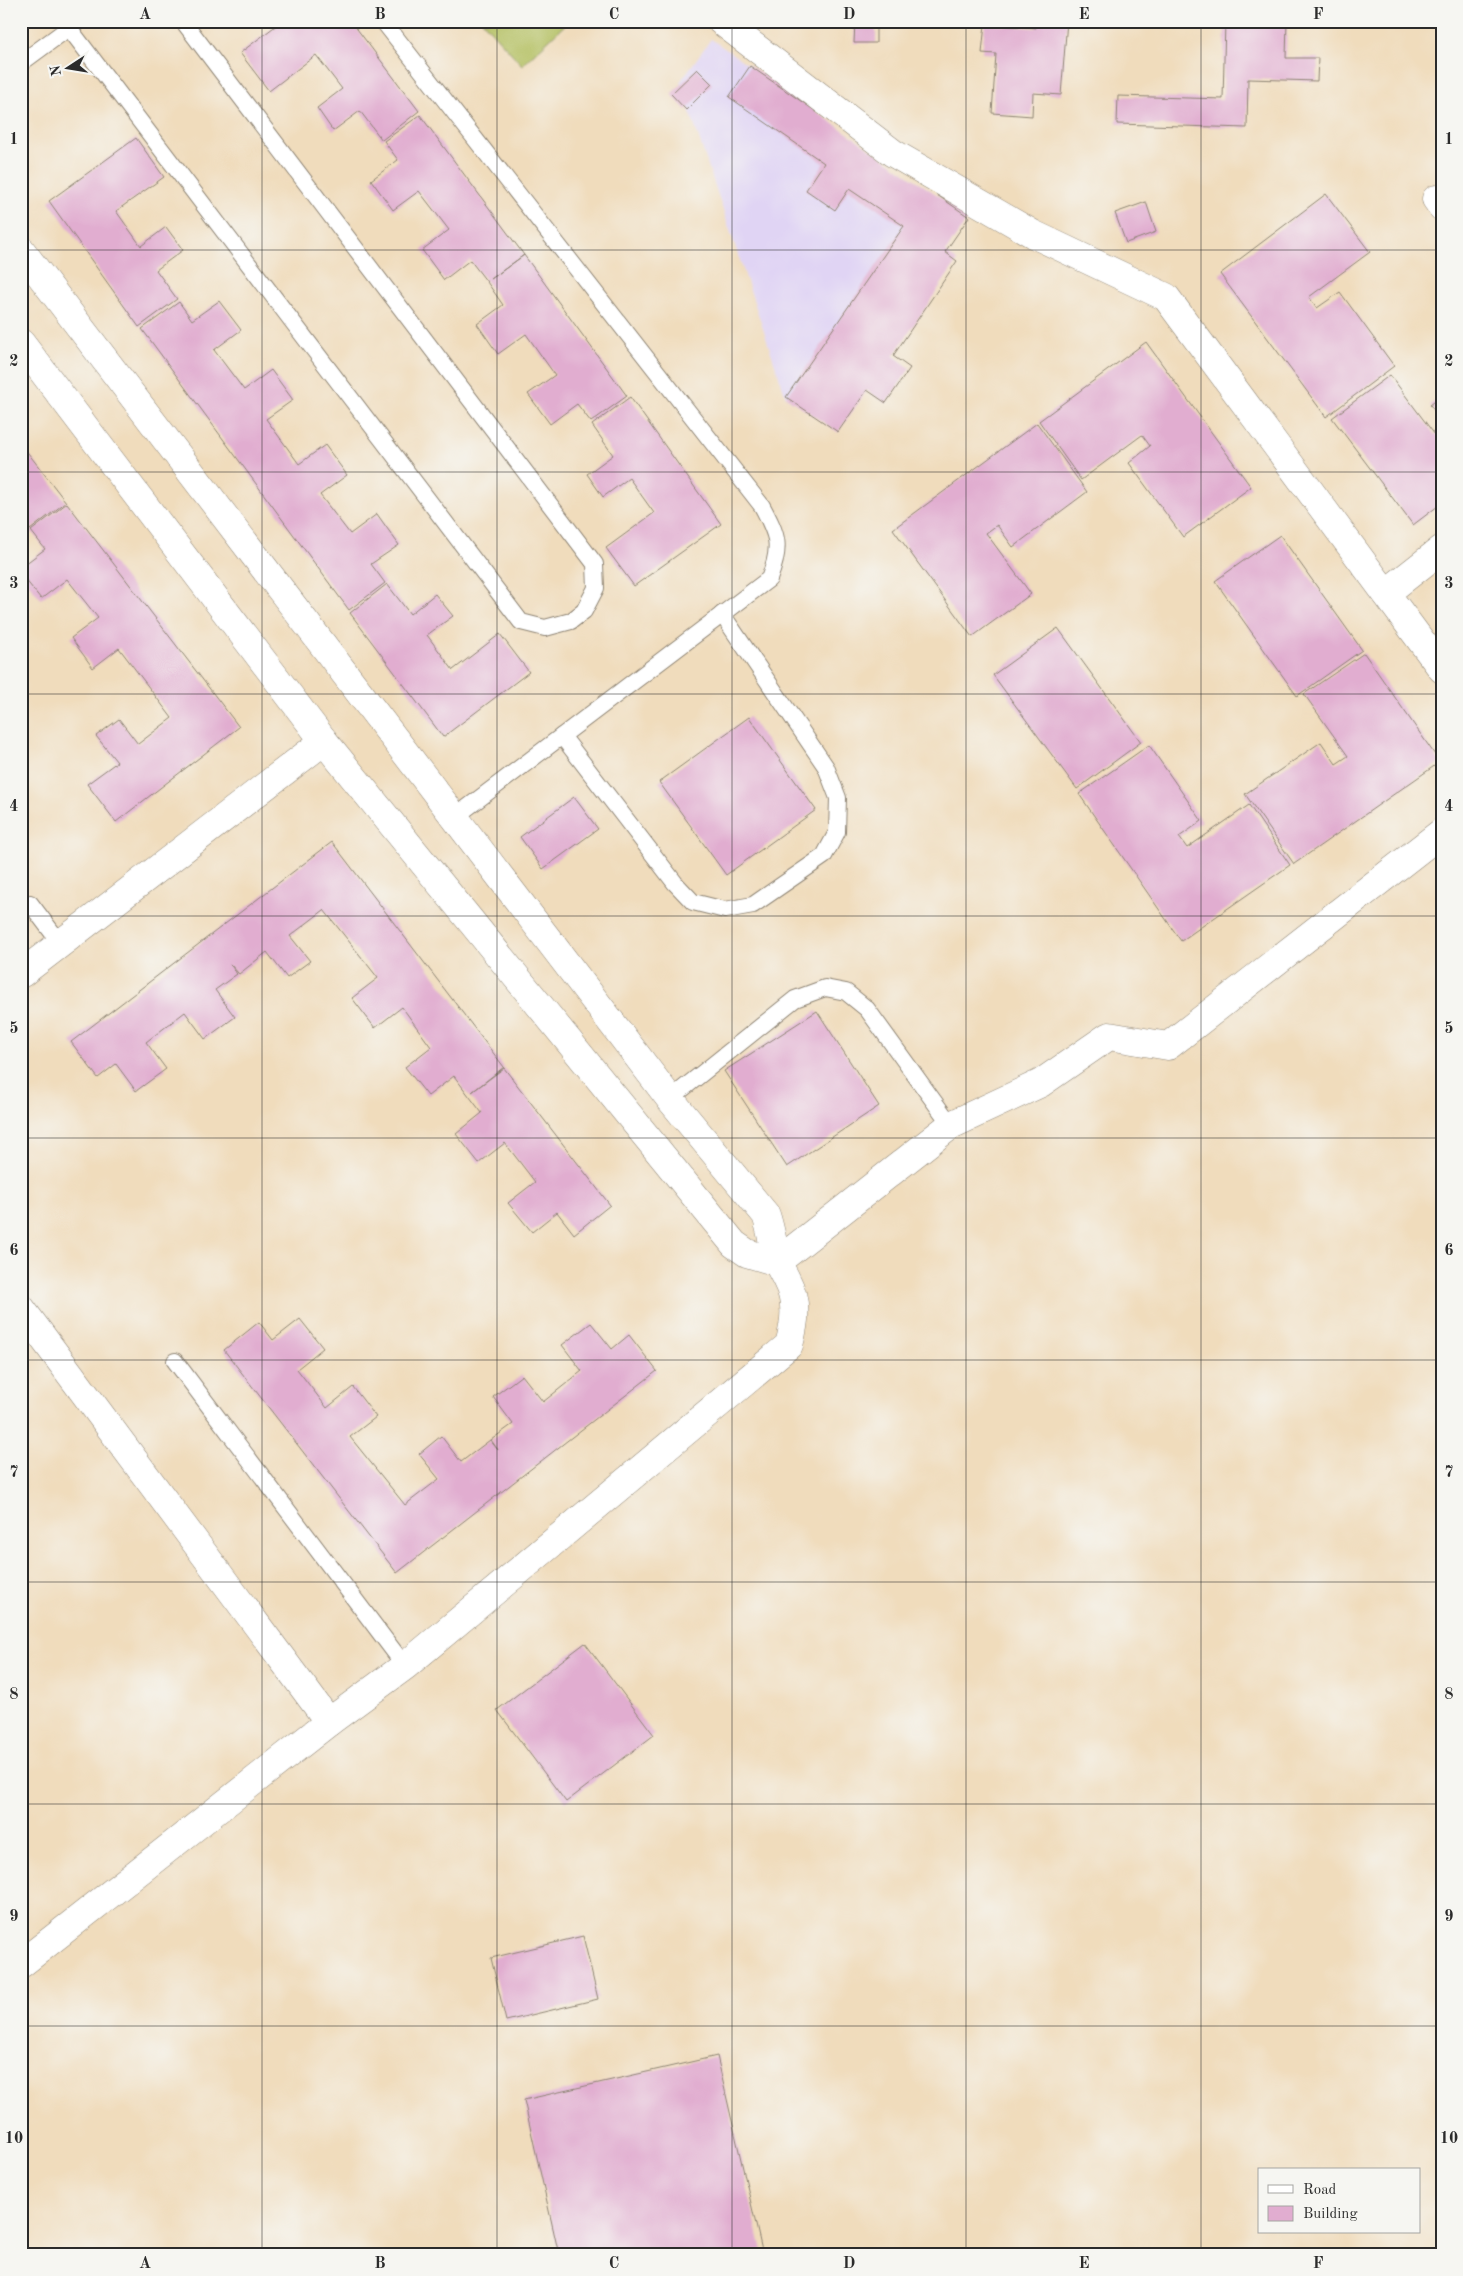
<svg xmlns="http://www.w3.org/2000/svg" width="1463" height="2276" viewBox="0 0 1463 2276" font-family="'Old Standard TT',serif">
  <style>
    .built { fill: #e0d4f4 }
    .green { fill: #b4c062; stroke: #707646 }
    .building { fill: #e1add0 }
    .lines { fill: none; stroke-linecap: round; stroke-linejoin: round }
    .service-casing { stroke: #8e8474; stroke-width: 18 }
    .minor-casing { stroke: #8e8474; stroke-width: 29 }
    .tertiary-casing { stroke: #8e8474; stroke-width: 29 }
    .service { stroke: #fff; stroke-width: 16 }
    .minor { stroke: #fff; stroke-width: 28 }
    .tertiary { stroke: #fff; stroke-width: 28 }
    .grid { fill: none; stroke: #2b2b2b; stroke-width: 1; stroke-opacity: 0.55 }
    .neatline { fill: none; stroke: #2b2b2b; stroke-width: 2 }
    .grid-label { font-size: 16px; text-anchor: middle; font-weight: bold; fill: #2b2b2b }
  </style>
  <rect width="100%" height="100%" fill="#f6f6f2"/>
  <filter id="ink" filterUnits="userSpaceOnUse"><feTurbulence type="fractalNoise" baseFrequency=".02" numOctaves="2"/><feDisplacementMap in="SourceGraphic" scale="10" xChannelSelector="R" yChannelSelector="G"/><feConvolveMatrix kernelMatrix="1 2 1 2 8 2 1 2 1" color-interpolation-filters="sRGB"/></filter>
  <filter id="wash" filterUnits="userSpaceOnUse"><feTurbulence type="fractalNoise" baseFrequency=".0096" numOctaves="4" result="noise"/><feDisplacementMap in="SourceGraphic" scale="20" xChannelSelector="R" yChannelSelector="G"/><feGaussianBlur stdDeviation="1.12" result="paint"/><feColorMatrix in="noise" values="0 0 0 0 0 0 0 0 0 0 0 0 0 0 0 0 0 1.4 0 .05"/><feComposite in="paint" operator="in"/></filter>
  <g filter="url(#wash)">
    <rect width="100%" height="100%" fill="#f0dcbc"/>
    <polygon class="built" points="711,39 969,217 945,252 957,261 893,355 910,368 886,403 867,390 838,432 786,397 680,82"/>
    <polygon class="green" points="482,21 569,21 522,65"/>
    <g id="blocks">
      <g class="building">
        <polygon points="282,21 351,21 419,111 382,140 360,111 333,131 317,108 342,89 316,55 269,91 240,53"/>
        <polygon points="855,21 876,21 876,43 854,43"/>
        <polygon points="996,21 1025,21 1025,24 995,23"/>
        <polygon points="1037,21 1067,21 1061,95 1033,93 1032,116 992,113 996,54 982,53 985,24 1036,28"/>
        <polygon points="1225,21 1287,21 1286,58 1318,58 1317,81 1248,79 1247,128 1117,124 1118,96 1223,99"/>
        <polygon points="750,66 969,217 945,252 957,261 893,356 910,368 886,403 867,390 838,432 786,397 904,226 849,189 835,210 806,190 824,163 729,97"/>
        <polygon points="697,69 712,84 686,110 671,94"/>
        <polygon points="420,115 524,255 491,279 524,255 627,396 591,422 577,404 550,424 528,394 555,375 526,334 498,354 477,324 503,305 487,282 470,260 444,280 422,250 449,230 419,191 393,210 371,180 398,160 384,141"/>
        <polygon points="136,138 164,177 116,211 141,246 166,227 183,250 156,270 177,299 139,327 49,201"/>
        <polygon points="1326,194 1370,252 1309,297 1317,308 1340,292 1394,366 1326,417 1220,274"/>
        <polygon points="1146,202 1156,232 1126,243 1115,213"/>
        <polygon points="219,301 241,330 214,350 244,390 271,370 293,400 266,419 283,442 299,464 325,445 347,475 320,495 350,534 377,514 399,545 371,564 385,583 349,610 142,329 179,302 192,320"/>
        <polygon points="1146,342 1251,487 1183,537 1129,463 1150,446 1142,435 1081,480 1039,421"/>
        <polygon points="1390,375 1435,435 1442,430 1442,503 1413,525 1332,418"/>
        <polygon points="1442,396 1442,420 1430,405"/>
        <polygon points="630,397 721,524 634,586 606,548 654,513 629,478 603,497 587,474 613,455 592,425"/>
        <polygon points="1037,423 1087,492 1013,547 997,525 986,533 1031,594 972,637 893,529"/>
        <polygon points="21,444 66,502 30,530 21,518"/>
        <polygon points="67,503 239,727 116,822 87,784 117,762 96,736 119,719 138,744 172,718 119,648 93,668 71,638 98,618 67,579 41,599 21,574 21,567 45,549 31,531"/>
        <polygon points="1280,535 1362,650 1297,696 1215,581"/>
        <polygon points="387,584 410,614 435,594 453,616 427,635 453,670 500,634 529,672 443,737 350,613"/>
        <polygon points="1058,628 1141,742 1077,789 993,675"/>
        <polygon points="1364,653 1440,762 1294,864 1245,794 1321,742 1336,764 1348,756 1304,694"/>
        <polygon points="749,717 816,810 726,875 659,782"/>
        <polygon points="1149,745 1202,821 1179,837 1187,848 1249,805 1290,865 1181,941 1079,794"/>
        <polygon points="574,797 598,829 543,869 520,837"/>
        <polygon points="332,842 504,1067 472,1092 504,1068 610,1205 574,1234 557,1212 532,1232 508,1203 535,1182 505,1143 479,1163 456,1134 482,1113 454,1076 428,1096 405,1067 431,1047 402,1007 375,1028 352,998 378,978 324,910 290,936 310,961 287,978 267,952 239,974 230,964 237,974 215,990 235,1017 205,1039 185,1012 146,1042 166,1069 136,1091 116,1064 98,1078 71,1042"/>
        <polygon points="817,1011 879,1106 787,1167 724,1071"/>
        <polygon points="300,1319 323,1348 297,1369 327,1408 353,1387 376,1417 350,1437 405,1505 439,1479 419,1454 441,1436 461,1462 490,1440 498,1450 491,1440 513,1424 493,1397 522,1375 543,1402 582,1371 562,1345 591,1323 612,1349 629,1335 657,1371 397,1573 224,1350 259,1322 273,1340"/>
        <polygon points="585,1643 654,1735 566,1802 497,1710"/>
        <polygon points="583,1936 598,1999 506,2021 491,1958"/>
        <polygon points="717,2056 763,2255 559,2255 524,2100"/>
      </g>
    </g>
  </g>
  <g filter="url(#ink)">
    <use href="#blocks" fill-opacity="0" stroke="#8e8474" stroke-width="1"/>
    <g class="lines">
      <g class="service-casing">
        <g id="service">
          <path d="M383,21L762,506C778,536 782,546 769,579L455,817"/>
          <polyline points="69,28 521,622 545,628 571,621 584,611 596,588 595,564 183,21"/>
          <polyline points="21,63 78,21"/>
          <polyline points="562,736 675,883 693,902 725,910 753,905 824,856 837,832 838,798 826,767 722,614"/>
          <polyline points="30,903 61,944"/>
          <polyline points="670,1099 795,999 825,988 846,992 867,1009 951,1125"/>
          <polyline points="175,1361 405,1666"/>
        </g>
      </g>
      <g class="minor-casing">
        <g id="minor">
          <polyline points="721,21 893,153 1033,234 1166,297 1442,669"/>
          <polyline points="1436,199 1442,207"/>
          <polyline points="1386,593 1442,549"/>
          <polyline points="21,974 324,741"/>
          <polyline points="777,1262 951,1125 1041,1083 1109,1036 1168,1046 1442,832"/>
          <polyline points="21,1308 329,1722"/>
        </g>
      </g>
      <g class="tertiary-casing">
        <g id="tertiary">
          <path d="M21,250L670,1099L766,1215C771,1230 773,1245 777,1260C779,1267 784,1274 787,1281C798,1302 795,1323 789,1345L405,1666L329,1722L21,1964"/>
          <polyline points="21,343 324,741 734,1244 747,1253 777,1262"/>
        </g>
      </g>
      <use href="#service" class="service"/>
      <use href="#minor" class="minor"/>
      <use href="#tertiary" class="tertiary"/>
    </g>
  </g>
  <path class="grid" d="M262,21V2255M497,21V2255M732,21V2255M966,21V2255M1201,21V2255M21,250H1442M21,472H1442M21,694H1442M21,916H1442M21,1138H1442M21,1360H1442M21,1582H1442M21,1804H1442M21,2026H1442"/>
  <rect width="1463" height="2276" fill="none" stroke="#f6f6f2" stroke-width="55"/>
  <rect x="1258" y="2168" width="162" height="65" fill="#f6f6f2" stroke="#a5a5a2"/>
  <rect x="1268" y="2185" width="25" height="8" fill="#ffffff" stroke="#a5a5a2"/>
  <text x="1303" y="2194" font-size="15" fill="#2b2b2b">Road</text>
  <rect x="1268" y="2206" width="25" height="15" fill="#e1add0" stroke="#a5a5a2"/>
  <text x="1303" y="2218" font-size="15" fill="#2b2b2b">Building</text>
  <g transform="translate(68 68) rotate(258)" stroke="#f6f6f2" stroke-width="4" paint-order="stroke">
  <path d="M0-4L9 19L0 12L-9 19Z" fill="#2b2b2b"/>
  <text y="-8" font-size="14" font-weight="bold" text-anchor="middle" fill="#2b2b2b">N</text>
  </g>
  <rect x="28" y="28" width="1408" height="2220" class="neatline"/>
  <g class="grid-label">
    <text x="145" y="19">A</text>
    <text x="380" y="19">B</text>
    <text x="614" y="19">C</text>
    <text x="849" y="19">D</text>
    <text x="1084" y="19">E</text>
    <text x="1318" y="19">F</text>
    <text x="14" y="144">1</text>
    <text x="1449" y="144">1</text>
    <text x="14" y="366">2</text>
    <text x="1449" y="366">2</text>
    <text x="14" y="588">3</text>
    <text x="1449" y="588">3</text>
    <text x="14" y="811">4</text>
    <text x="1449" y="811">4</text>
    <text x="14" y="1033">5</text>
    <text x="1449" y="1033">5</text>
    <text x="14" y="1255">6</text>
    <text x="1449" y="1255">6</text>
    <text x="14" y="1477">7</text>
    <text x="1449" y="1477">7</text>
    <text x="14" y="1699">8</text>
    <text x="1449" y="1699">8</text>
    <text x="14" y="1921">9</text>
    <text x="1449" y="1921">9</text>
    <text x="14" y="2143">10</text>
    <text x="1449" y="2143">10</text>
    <text x="145" y="2268">A</text>
    <text x="380" y="2268">B</text>
    <text x="614" y="2268">C</text>
    <text x="849" y="2268">D</text>
    <text x="1084" y="2268">E</text>
    <text x="1318" y="2268">F</text>
  </g>
</svg>
